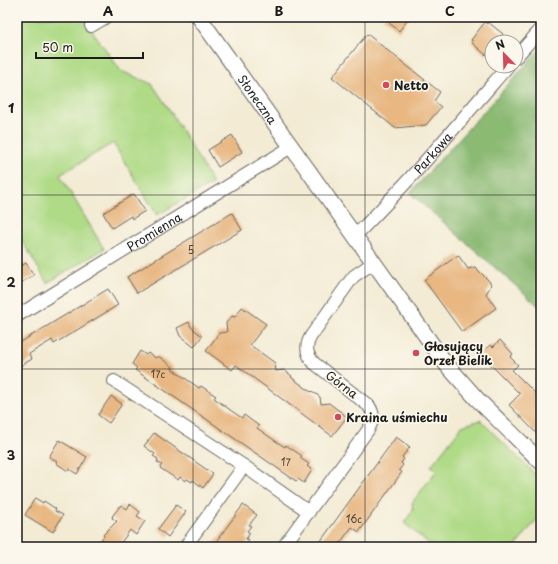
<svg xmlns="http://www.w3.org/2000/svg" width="558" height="564" viewBox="0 0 558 564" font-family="'Playpen Sans',sans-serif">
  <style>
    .green { fill: #afda86; stroke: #667b51 }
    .forest { fill: #8bba73; stroke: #546b48 }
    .building { fill: #e8b782 }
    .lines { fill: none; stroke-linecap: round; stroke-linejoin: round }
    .minor-casing { stroke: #67645c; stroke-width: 14 }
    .tertiary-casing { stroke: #67645c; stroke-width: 17 }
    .minor { stroke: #fff; stroke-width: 12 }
    .tertiary { stroke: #fff; stroke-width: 15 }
    .grid { fill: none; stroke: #1c1c1c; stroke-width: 1; stroke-opacity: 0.55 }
    .poi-dot { fill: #d1495b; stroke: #fbf7ec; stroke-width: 1.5 }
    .labels { text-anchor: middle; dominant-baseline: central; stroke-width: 3.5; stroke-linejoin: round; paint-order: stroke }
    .number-label { font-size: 10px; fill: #4f4336 }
    .poi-label { font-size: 12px; font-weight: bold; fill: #1c1c1c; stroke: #fbf7ec; text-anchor: start }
    .street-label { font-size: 12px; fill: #1c1c1c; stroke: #fbf7ec }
    .neatline { fill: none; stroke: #1c1c1c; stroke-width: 1.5 }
    .grid-label { font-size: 13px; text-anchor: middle; font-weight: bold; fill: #1c1c1c }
  </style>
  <rect width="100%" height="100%" fill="#fbf7ec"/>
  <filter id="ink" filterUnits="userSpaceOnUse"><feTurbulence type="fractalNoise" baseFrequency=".025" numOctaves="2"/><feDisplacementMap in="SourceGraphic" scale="8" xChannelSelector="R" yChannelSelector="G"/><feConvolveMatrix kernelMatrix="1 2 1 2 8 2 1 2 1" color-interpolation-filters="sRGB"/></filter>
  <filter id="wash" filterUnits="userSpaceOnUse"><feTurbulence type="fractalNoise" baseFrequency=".012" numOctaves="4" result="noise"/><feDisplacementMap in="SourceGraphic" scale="16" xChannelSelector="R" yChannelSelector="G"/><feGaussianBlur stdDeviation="0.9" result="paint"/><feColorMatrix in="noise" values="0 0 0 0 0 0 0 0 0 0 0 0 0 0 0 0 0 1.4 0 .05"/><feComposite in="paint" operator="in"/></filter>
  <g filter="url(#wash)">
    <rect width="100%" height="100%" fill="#f3ebd4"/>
    <g class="green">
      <polygon points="17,17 82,17 121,71 152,84 169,109 213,183 157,215 113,143 60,175 104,249 47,283 17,232"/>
      <polygon points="480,420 541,480 541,514 515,547 433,547 404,523 413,510 412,503 436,471 431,466 462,426"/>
    </g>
    <polygon class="forest" points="541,48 541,308 410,193"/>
    <g id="blocks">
      <g class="building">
        <polygon points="382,17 410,17 399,31"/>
        <polygon points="485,22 487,24 488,22 503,34 496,42 492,42 492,47 486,55 472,43 473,41 471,40"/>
        <polygon points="367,34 440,92 434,101 441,107 426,125 395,128 332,77"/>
        <polygon points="232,135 242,152 218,167 208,150"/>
        <polygon points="134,194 145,211 132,219 131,216 112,228 103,213"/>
        <polygon points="232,213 242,230 137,293 127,277"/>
        <polygon points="458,255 468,269 475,267 489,281 491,284 490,287 486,294 496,308 462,332 424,280"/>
        <polygon points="26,263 34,275 17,285 17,268"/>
        <polygon points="108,289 118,305 54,344 52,340 29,354 32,359 17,368 17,334 21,342"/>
        <polygon points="242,307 266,324 250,345 275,363 276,371 284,370 292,376 291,377 311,392 312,391 320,397 321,404 329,403 347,417 332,436 236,365 232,370 206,351 219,333 227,332 226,323 232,316 235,317"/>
        <polygon points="189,322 191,327 202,336 194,347 180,336 177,328"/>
        <polygon points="500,340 513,354 510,357 518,365 512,370 541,399 541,438 509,405 520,394 480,354 491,345 493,347"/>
        <polygon points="140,351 146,355 148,353 156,358 158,356 173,367 172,369 199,388 201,386 216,396 214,398 233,412 242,418 244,415 259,426 257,428 274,440 285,447 286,445 302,456 300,458 309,464 307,466 312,470 304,483 298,479 296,481 135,370 137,368 132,364"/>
        <polygon points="111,396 122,404 109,423 98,415"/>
        <polygon points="154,433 213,474 203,488 193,480 192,482 187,479 185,481 180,477 178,480 160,468 162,465 157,462 158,459 153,456 155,454 144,446"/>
        <polygon points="396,437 410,447 402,457 404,459 401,463 403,465 399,470 402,472 359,532 352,527 337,547 327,547 320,542"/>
        <polygon points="59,440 87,457 77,474 69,469 68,471 56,463 57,461 49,457"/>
        <polygon points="35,498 43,503 44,501 56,509 55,511 63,515 53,532 25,515"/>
        <polygon points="130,504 140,512 137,516 145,521 136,535 130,530 118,547 96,547 104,536 103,535 117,521 112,518 113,515 121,505 127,509"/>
        <polygon points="176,505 186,512 168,537 158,529"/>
        <polygon points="243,505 257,515 249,525 251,526 247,531 250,533 246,539 249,540 244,547 212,547"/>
      </g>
    </g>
  </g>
  <g filter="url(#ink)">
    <use href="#blocks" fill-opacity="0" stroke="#67645c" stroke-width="1"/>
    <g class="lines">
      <g class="minor-casing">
        <g id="minor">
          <polyline points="91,26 106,17"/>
          <polyline points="516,57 541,29"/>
          <path id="s1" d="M355,236C409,182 458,124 508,66"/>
          <path id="s2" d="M17,316L291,147"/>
          <polyline points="114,381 244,466"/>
          <polyline points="185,547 244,466 309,512"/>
          <path d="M283,547L368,430C373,421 375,415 369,406L314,363C306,354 305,346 311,336L350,281L354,276L373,263"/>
        </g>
      </g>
      <g class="tertiary-casing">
        <g id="tertiary">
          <path id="s3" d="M199,17L446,364L477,399L541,462"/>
        </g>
      </g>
      <use href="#minor" class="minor"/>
      <use href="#tertiary" class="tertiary"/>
    </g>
  </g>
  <path class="grid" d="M193,17V547M365,17V547M17,195H541M17,369H541"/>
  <g class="poi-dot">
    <circle cx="386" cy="85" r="4"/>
    <circle cx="416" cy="353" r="4"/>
    <circle cx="338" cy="417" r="4"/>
  </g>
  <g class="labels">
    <g class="number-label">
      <text x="191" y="249">5</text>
      <text x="158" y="373">17c</text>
      <text x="286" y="461">17</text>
      <text x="354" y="518">16c</text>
    </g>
    <g class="poi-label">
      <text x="394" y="85">Netto</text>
      <text x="424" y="346">Głosujący<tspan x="424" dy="14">Orzeł Bielik</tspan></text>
      <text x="346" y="417">Kraina uśmiechu</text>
    </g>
    <g class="street-label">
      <text stroke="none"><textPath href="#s3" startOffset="101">Słoneczna</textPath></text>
      <text stroke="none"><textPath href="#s1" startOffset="114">Parkowa</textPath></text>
      <text stroke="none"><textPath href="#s2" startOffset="161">Promienna</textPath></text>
      <text transform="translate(342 384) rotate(37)">Górna</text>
    </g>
  </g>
  <rect width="558" height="564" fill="none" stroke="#fbf7ec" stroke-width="44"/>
  <g transform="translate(504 54) rotate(337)"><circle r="19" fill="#fbf7ec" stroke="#a29f99"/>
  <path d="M0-3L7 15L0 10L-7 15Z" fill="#d1495b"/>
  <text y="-6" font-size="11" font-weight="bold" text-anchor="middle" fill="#1c1c1c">N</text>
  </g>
  <path d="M36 52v6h107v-6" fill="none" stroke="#1c1c1c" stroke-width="2"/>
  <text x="42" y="52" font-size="12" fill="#1c1c1c" stroke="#fbf7ec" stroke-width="3" paint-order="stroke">50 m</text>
  <rect x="22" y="22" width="514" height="520" class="neatline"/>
  <g class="grid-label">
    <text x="108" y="16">A</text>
    <text x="279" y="16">B</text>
    <text x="450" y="16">C</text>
    <text x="11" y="113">1</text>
    <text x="11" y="287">2</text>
    <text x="11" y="460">3</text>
  </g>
</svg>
